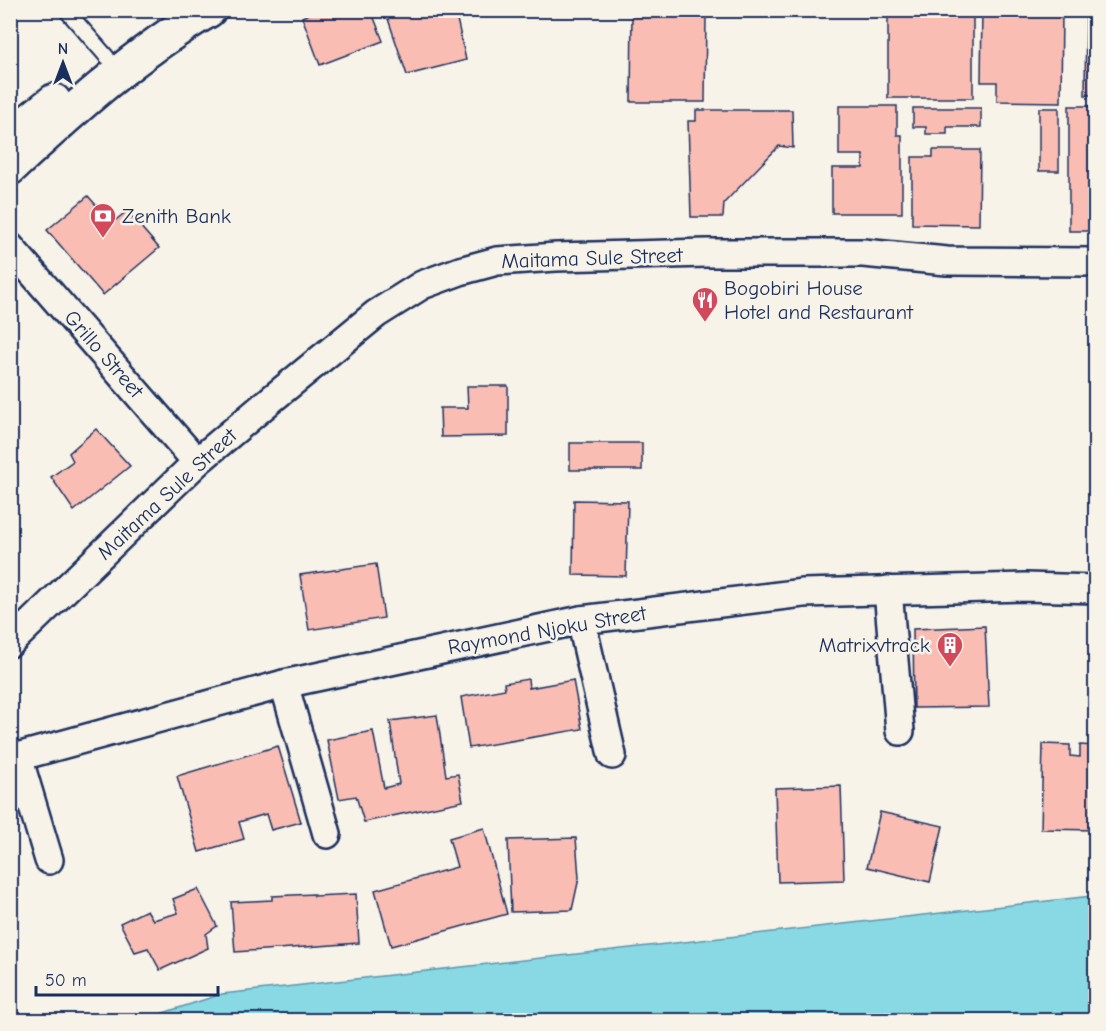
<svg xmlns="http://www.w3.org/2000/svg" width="1106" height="1031" viewBox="0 0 1106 1031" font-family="'Comic Neue',sans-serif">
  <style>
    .water { fill: #88d9e3; stroke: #5c95ae; stroke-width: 1.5 }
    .building { fill: #f9bdb4; stroke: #1b2f5e; stroke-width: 1.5 }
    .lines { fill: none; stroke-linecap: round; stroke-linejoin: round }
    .service-casing { stroke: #1b2f5e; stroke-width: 18 }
    .minor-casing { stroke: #1b2f5e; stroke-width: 32 }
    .secondary-casing { stroke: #1b2f5e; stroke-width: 38 }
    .service { stroke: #f7f3e8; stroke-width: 14 }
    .minor { stroke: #f7f3e8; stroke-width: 27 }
    .secondary { stroke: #f7f3e8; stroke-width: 33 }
    .labels { text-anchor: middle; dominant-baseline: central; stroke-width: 5; stroke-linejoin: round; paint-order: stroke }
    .poi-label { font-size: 21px; fill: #1b2f5e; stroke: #f7f3e8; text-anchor: start }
    .street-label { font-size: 21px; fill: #1b2f5e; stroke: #f7f3e8 }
  </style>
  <rect width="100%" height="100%" fill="#f7f3e8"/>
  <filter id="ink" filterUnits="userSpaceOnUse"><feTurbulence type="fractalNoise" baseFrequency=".0167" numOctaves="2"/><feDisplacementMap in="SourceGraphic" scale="12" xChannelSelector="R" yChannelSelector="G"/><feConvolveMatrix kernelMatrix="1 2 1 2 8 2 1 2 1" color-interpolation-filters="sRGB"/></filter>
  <g filter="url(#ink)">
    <polygon class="water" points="1092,862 1096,862 1095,1020 141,1020 222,994 1092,896"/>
    <g class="building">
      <polygon points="319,10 371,10 383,41 320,65 302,17"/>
      <polygon points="385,10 455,10 466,60 407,75"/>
      <polygon points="632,10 693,10 693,13 706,13 705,102 631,102"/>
      <polygon points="888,10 973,12 973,98 888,98"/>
      <polygon points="982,10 1062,10 1061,102 997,101 997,82 981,82"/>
      <polygon points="1086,10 1096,10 1096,95 1085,95"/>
      <polygon points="839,106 897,106 897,135 902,135 902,213 832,213 832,168 863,168 863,155 839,155"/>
      <rect x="1069" y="106" width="27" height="125"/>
      <polygon points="913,108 981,108 981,127 947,127 947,134 926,134 926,127 913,127"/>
      <rect x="1039" y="108" width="20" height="63"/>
      <polygon points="696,110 792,110 793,148 779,146 724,203 723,217 691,217 688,121 696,121"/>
      <polygon points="933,150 980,150 979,225 912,224 912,157 933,157"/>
      <polygon points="88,196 112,223 127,211 159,248 103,295 47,230"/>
      <polygon points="467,386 508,386 508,436 441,437 440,408 468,408"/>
      <polygon points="96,429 130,466 74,511 51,477 73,461 69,453"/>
      <rect x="570" y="443" width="72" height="27"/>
      <polygon points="574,500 628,501 626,576 573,575"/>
      <polygon points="376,564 384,618 309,630 300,575"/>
      <polygon points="985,626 989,707 914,708 913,629"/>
      <polygon points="528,679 529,688 573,680 582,729 469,748 461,697 505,689 504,683"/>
      <polygon points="437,715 446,776 458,774 463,801 364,822 356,796 339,799 327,740 373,731 384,788 399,784 390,721"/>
      <polygon points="1043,744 1070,745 1070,756 1080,757 1080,745 1096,746 1096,830 1041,829"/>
      <polygon points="278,746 301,822 271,830 266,814 239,822 244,839 199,852 177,776"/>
      <polygon points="841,786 844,880 778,882 775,788"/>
      <polygon points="880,812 943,826 930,882 867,867"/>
      <polygon points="484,828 507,914 391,946 375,890 457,867 449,838"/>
      <polygon points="576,838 579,878 572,910 511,912 508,840"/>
      <polygon points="198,889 217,926 206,934 208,948 160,970 148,948 135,952 120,923 147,910 153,920 178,913 173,899"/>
      <polygon points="314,894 314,896 356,894 359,943 235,952 231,902 272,900 272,896"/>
    </g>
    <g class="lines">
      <g class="service-casing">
        <polyline id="service" points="66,10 107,57"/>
      </g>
      <g class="minor-casing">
        <g id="minor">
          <polyline points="10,247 197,462"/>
          <polyline points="888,590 900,731"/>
          <polyline points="581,620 612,755"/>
          <polyline points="10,643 197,462 273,398 376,314 422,285 460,271 497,261 556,257 707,253 863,253 947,261 1096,262"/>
          <polyline points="284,684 327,834"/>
          <polyline points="18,757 49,860"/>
          <polyline points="10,759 284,684 581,620 803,593 1025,587 1096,589"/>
        </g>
      </g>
      <g class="secondary-casing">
        <g id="secondary">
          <polyline points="10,136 54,101"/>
          <path d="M10,168C73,110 135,53 209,10"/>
        </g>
      </g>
      <use href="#service" class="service"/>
      <use href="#minor" class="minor"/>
      <use href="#secondary" class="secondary"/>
    </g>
  </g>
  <defs>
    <g id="bank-pin" transform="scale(1.35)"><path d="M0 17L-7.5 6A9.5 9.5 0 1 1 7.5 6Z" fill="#d1495b" stroke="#f7f3e8"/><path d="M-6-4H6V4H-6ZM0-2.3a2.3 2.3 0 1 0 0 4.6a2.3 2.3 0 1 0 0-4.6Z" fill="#fff"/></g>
    <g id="restaurant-pin" transform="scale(1.35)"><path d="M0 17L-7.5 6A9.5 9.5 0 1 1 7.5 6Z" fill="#d1495b" stroke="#f7f3e8"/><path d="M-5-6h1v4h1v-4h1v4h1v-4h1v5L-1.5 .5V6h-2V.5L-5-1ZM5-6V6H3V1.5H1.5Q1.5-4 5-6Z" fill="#fff"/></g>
    <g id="building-pin" transform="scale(1.35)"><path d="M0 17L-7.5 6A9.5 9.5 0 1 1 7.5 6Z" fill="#d1495b" stroke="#f7f3e8"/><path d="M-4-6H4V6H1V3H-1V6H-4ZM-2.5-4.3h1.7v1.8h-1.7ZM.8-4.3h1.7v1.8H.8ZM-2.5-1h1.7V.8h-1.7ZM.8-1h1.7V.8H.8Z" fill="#fff"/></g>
  </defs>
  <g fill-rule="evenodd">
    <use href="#bank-pin" x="103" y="216"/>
    <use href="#restaurant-pin" x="705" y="300"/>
    <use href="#building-pin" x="950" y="645"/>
  </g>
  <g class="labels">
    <g class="poi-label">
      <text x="122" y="216">Zenith Bank</text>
      <text x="724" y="288">Bogobiri House<tspan x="724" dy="24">Hotel and Restaurant</tspan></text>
      <text x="930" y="645" text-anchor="end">Matrixvtrack</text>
    </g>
    <g class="street-label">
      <text transform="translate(592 258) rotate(-2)">Maitama Sule Street</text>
      <text transform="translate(104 354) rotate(49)">Grillo Street</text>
      <text transform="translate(167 494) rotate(-43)">Maitama Sule Street</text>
      <text transform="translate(547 630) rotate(-10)">Raymond Njoku Street</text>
    </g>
  </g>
  <rect width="1106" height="1031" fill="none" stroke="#f7f3e8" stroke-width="36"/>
  <rect x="18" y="18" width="1070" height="995" fill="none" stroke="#1b2f5e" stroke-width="2" filter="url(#ink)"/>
  <g transform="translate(63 63)" stroke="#f7f3e8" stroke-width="4.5" paint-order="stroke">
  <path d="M0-4.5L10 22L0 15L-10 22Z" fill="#1b2f5e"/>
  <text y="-9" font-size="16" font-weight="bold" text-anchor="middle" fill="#1b2f5e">N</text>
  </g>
  <path d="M36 986v9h182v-9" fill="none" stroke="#1b2f5e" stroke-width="3"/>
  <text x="45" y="986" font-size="18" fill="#1b2f5e" stroke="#f7f3e8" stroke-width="4.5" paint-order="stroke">50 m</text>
</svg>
